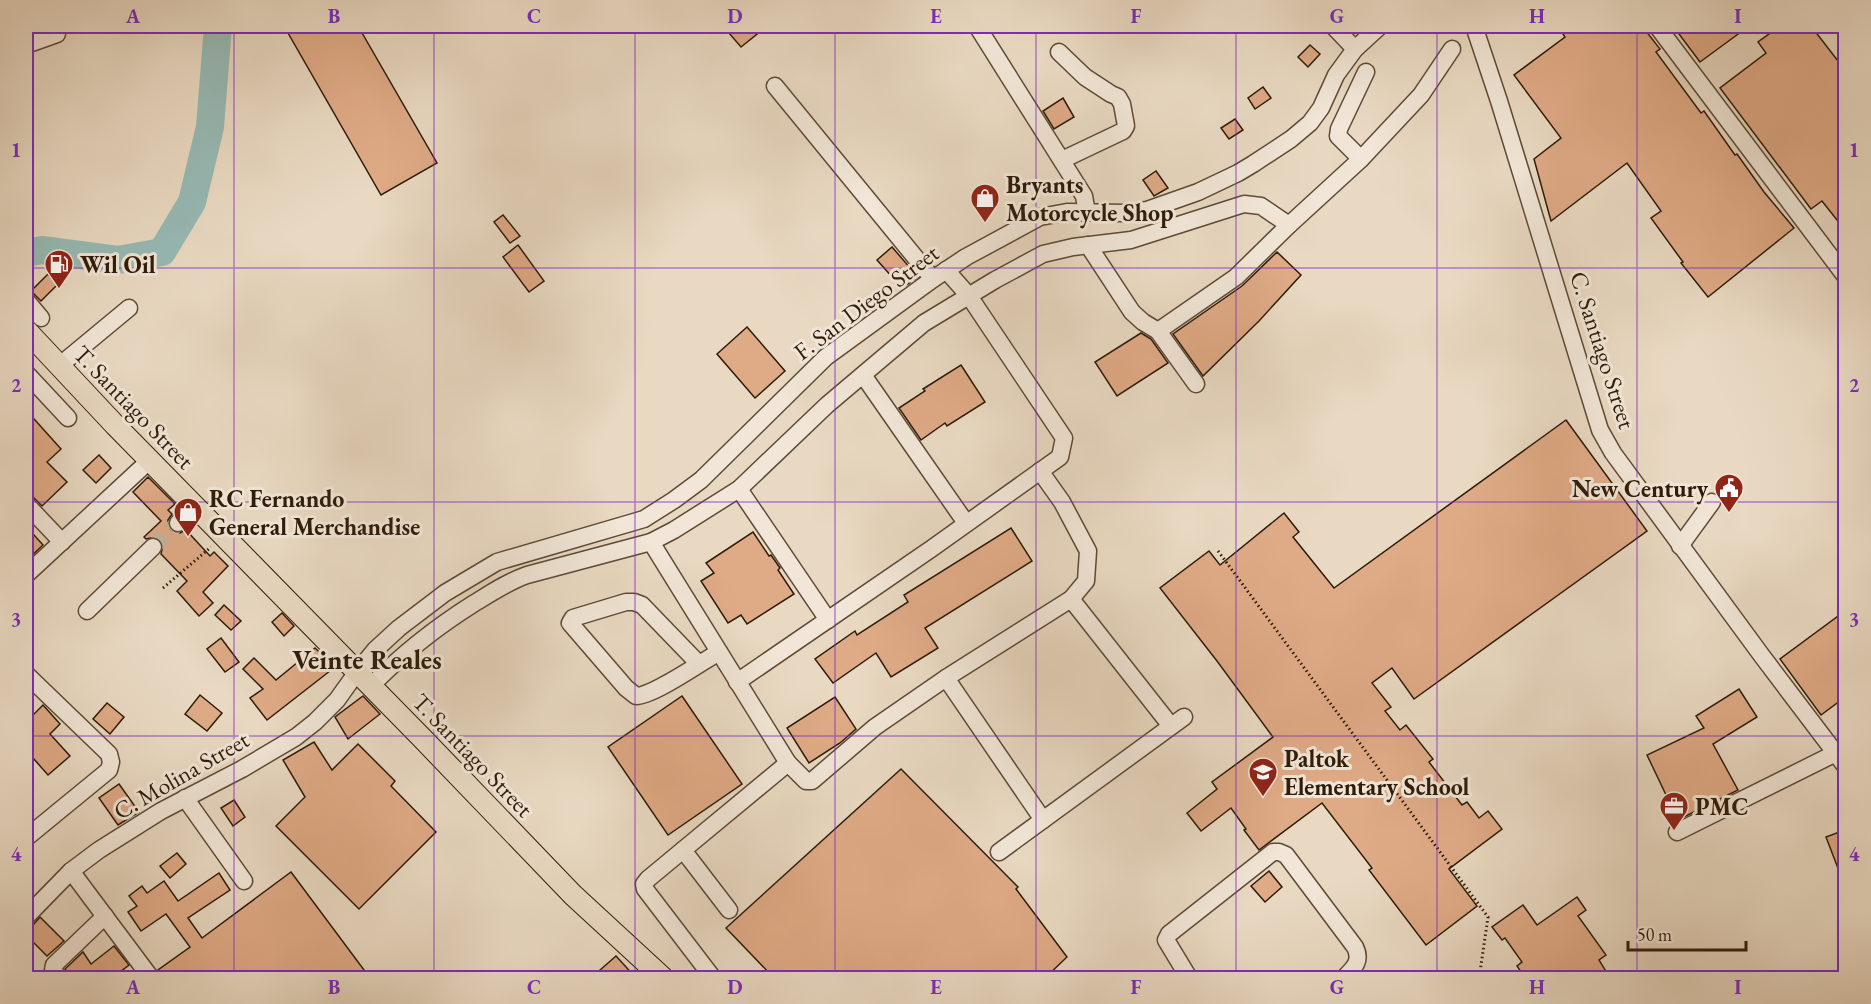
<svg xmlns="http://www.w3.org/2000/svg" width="1871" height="1004" viewBox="0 0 1871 1004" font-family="'EB Garamond',serif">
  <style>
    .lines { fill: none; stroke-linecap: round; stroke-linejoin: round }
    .river { stroke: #97bab5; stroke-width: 28 }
    .building { fill: #dfaa86; stroke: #2e1b08; stroke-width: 1.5 }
    .minor-tunnel { stroke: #c4b39d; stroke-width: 16; stroke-dasharray: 16 8; stroke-linecap: butt }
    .minor-casing { stroke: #5d4a36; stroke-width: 19 }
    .major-casing { stroke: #2e1b08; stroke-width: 23 }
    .path { stroke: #2e1b08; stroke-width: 3; stroke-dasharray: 1.5 3; stroke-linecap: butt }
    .minor { stroke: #f1e6d7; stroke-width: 16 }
    .major { stroke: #e9d9c2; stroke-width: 21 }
    .grid { fill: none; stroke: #7b2cbf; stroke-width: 1.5; stroke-opacity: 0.55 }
    .labels { text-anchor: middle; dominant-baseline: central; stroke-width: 6; stroke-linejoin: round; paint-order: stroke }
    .poi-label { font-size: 24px; font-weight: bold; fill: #2e1b08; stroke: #f1e6d7; text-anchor: start }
    .street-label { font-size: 24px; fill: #2e1b08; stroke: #f1e6d7 }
    .quarter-label { font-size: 27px; font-weight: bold; fill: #2e1b08; stroke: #f1e6d7 }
    .neatline { fill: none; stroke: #7b2cbf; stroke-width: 2 }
    .grid-label { font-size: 20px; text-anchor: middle; font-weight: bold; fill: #7b2cbf }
  </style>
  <rect width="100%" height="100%" fill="#e9d9c2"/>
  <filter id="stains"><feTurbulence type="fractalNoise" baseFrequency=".00333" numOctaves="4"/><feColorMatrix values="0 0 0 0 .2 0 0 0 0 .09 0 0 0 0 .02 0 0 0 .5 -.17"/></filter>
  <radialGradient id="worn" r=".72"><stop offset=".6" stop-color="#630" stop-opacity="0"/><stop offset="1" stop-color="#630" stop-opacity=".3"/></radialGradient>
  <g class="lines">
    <polyline class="river" points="26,253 42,250 118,260 162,252 192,202 210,127 218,26"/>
  </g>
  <g class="building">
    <polygon points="284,26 358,26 437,163 381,195"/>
    <polygon points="723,26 767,26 741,47"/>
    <polygon points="1574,26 1642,26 1660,49 1656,52 1701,113 1704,111 1735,155 1737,154 1764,192 1794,228 1708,297 1681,263 1683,262 1651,218 1661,211 1627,163 1551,221 1534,159 1561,138 1514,75 1565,37 1563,34"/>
    <polygon points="1673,26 1749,26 1700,62"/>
    <polygon points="1780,26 1811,26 1845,70 1845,230 1822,201 1811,209 1720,88 1766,53 1758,42"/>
    <polygon points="1310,45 1320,54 1308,67 1298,57"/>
    <polygon points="1263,87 1271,98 1255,109 1248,98"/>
    <polygon points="1063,98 1074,117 1054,129 1043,111"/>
    <polygon points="1235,119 1243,130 1229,139 1221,128"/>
    <polygon points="1156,171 1168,188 1154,196 1143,180"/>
    <polygon points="503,215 520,236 510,243 494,222"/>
    <polygon points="518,245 544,281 529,292 503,257"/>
    <polygon points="892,247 918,277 902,288 877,260"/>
    <polygon points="1277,252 1301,275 1259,321 1203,376 1173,334 1242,286"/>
    <polygon points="48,274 58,284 41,301 31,291"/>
    <polygon points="747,327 785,371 755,398 717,354"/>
    <polygon points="1141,333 1151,339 1168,363 1117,396 1095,362"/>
    <polygon points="961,365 985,402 947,426 945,423 921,440 899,408 925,391 923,389"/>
    <polygon points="26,410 61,449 47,462 67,482 42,506 26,490"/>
    <polygon points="1566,420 1647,531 1414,699 1392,668 1372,683 1391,707 1385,711 1400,730 1406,725 1433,759 1429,762 1462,805 1467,802 1479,818 1488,811 1502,829 1449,869 1477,906 1426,945 1369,870 1372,868 1322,803 1259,850 1244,830 1246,829 1231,808 1201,831 1187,813 1217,789 1212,782 1273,737 1217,661 1160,588 1209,551 1220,565 1284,513 1299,532 1293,537 1334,588"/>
    <polygon points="99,455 111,468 96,483 83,470"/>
    <polygon points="148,477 175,504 168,510 172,514 168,520 168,526 171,530 180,533 186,530 210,556 214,552 228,566 203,592 213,603 199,616 177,591 187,581 161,554 163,545 161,540 155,537 146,539 144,537 161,521 133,492"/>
    <polygon points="1011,528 1032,561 925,628 938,648 891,677 876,653 833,683 815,659 855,631 857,635 908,602 904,595"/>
    <polygon points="753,532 769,556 771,555 780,568 778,570 794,594 747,624 741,615 728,623 701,581 714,573 706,563"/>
    <polygon points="34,535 43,545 26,561 26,543"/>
    <polygon points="224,605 241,621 231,630 215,615"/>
    <polygon points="1845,611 1845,697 1821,715 1780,659"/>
    <polygon points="282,613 294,626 284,636 272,622"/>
    <polygon points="221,638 239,662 225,672 207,649"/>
    <polygon points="315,648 335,667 267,720 250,698 263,689 243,669 254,658 276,680"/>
    <polygon points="1739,689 1757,717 1713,744 1738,790 1678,820 1647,755 1704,728 1696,716"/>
    <polygon points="200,695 222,713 207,731 185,714"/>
    <polygon points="363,696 380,714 348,739 335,717"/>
    <polygon points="682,696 742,784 668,835 608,747"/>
    <polygon points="835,697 856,729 840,743 809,763 787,728"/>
    <polygon points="107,703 124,717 110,734 93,719"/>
    <polygon points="43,705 60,724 50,734 70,756 48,775 26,750 26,722"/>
    <polygon points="314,742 332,770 358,744 395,781 391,786 436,832 359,909 276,826 305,797 283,760"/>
    <polygon points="901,769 1018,887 1016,889 1067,957 1045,978 774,978 726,928"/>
    <polygon points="119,784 139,812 118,825 99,798"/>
    <polygon points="234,800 245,817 233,826 221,808"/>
    <polygon points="1845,830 1845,884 1844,884 1826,837"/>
    <polygon points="177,853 186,864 170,878 160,866"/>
    <polygon points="1269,871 1282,887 1265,902 1251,886"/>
    <polygon points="291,872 370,978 164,978 158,970 190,947 166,914 141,931 128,912 137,906 129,896 142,886 147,893 164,881 178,901 219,873 230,890 188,918 202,938"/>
    <polygon points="1577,897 1586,910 1578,916 1606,955 1599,960 1610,978 1525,978 1517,966 1522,962 1505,938 1502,940 1492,927 1523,905 1537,925"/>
    <polygon points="40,917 64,941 47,956 26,935 26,927 33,925"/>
    <polygon points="114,946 129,965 112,978 72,978 65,969 83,952 91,964"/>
    <polygon points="616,956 636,978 591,978"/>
  </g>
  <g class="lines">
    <polyline class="minor-tunnel" points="153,547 178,523"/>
    <g class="minor-casing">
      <g id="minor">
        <polyline points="977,26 1084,196 1087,213"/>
        <polyline points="1333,26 1355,49"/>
        <polyline points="1474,26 1499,101 1600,430 1613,453 1762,656 1846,767"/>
        <polyline points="1657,26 1846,277"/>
        <polyline points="26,45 57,34"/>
        <polyline points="1059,52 1085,77 1111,94 1118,97 1122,104 1126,126 1123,131 1062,160"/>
        <polyline points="775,86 933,279"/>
        <polyline points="1361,159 1421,95 1452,49"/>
        <polyline points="1088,245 1132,312 1143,322 1158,331 1196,384"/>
        <polyline points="26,300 41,318"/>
        <polyline points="1158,331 1236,277 1289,225 1361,159 1338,136 1339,129 1366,72"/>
        <polyline points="59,366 129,308"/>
        <polyline points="26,373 68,418"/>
        <polyline points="863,375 966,523"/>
        <polyline points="739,489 828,620"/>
        <polyline points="26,504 62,542"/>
        <polyline points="178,523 196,507"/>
        <polyline points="651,542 788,763"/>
        <polyline points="1680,546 1712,502"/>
        <polyline points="26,575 150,460"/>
        <polyline points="1071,599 1171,726"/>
        <polyline points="87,611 153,547"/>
        <path d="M699,664L642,605L634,602H626L573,618L570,623L626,688L636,696C653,696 702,662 719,652"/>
        <polyline points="26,674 109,754 111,762 109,770 26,838"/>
        <polyline points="946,678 1043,820"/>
        <polyline points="737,682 931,549 1060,457 1064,438 969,296 946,270"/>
        <path d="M371,686C402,654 435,628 473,604C491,593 507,582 527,575L651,542L674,530L739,489L827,405L924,323L995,280L1043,254L1073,247L1131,240L1244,204L1261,206L1289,225"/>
        <polyline points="185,798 244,881"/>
        <polyline points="1677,832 1836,753"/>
        <polyline points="683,850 648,879 644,884 645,889 713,978"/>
        <polyline points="999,852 1184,717"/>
        <polyline points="71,871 151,978"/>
        <polyline points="729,910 683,850 788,763 806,781 812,781 875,727 946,678 1071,599 1086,581 1088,551 1062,502 1040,471"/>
        <polyline points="26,917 71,871 99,850 161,811 242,769 296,737 315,722 337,700 357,672 375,650 399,628 445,593 497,562 644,519 674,500 701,480 826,357 933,279 966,257 1040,217 1067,212 1124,213 1147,210 1198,192 1238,173 1253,164 1291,139 1310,123 1321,108 1336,75 1355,49 1380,26"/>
        <polyline points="59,978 53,970 54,965 105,916"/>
        <path d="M1189,978L1166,940L1169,934L1273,852H1279L1286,855L1355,947C1362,961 1354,968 1344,978"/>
      </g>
    </g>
    <g class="major-casing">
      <polyline id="major" points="26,330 115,425 422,738 573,895 663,978"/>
    </g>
    <g class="path">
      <polyline points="1218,551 1488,917 1480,972"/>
      <polyline points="163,588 211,547"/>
    </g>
    <use href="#minor" class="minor"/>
    <use href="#major" class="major"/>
  </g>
  <path class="grid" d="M234,26V978M434,26V978M635,26V978M835,26V978M1036,26V978M1236,26V978M1437,26V978M1637,26V978M26,268H1846M26,502H1846M26,736H1846"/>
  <defs>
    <g id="shop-pin" transform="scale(1.5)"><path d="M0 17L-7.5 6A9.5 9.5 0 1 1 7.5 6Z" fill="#8f2418" stroke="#f1e6d7"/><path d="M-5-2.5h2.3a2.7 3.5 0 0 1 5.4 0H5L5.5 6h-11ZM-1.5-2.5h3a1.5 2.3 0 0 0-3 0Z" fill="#fff"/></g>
    <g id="fuel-pin" transform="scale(1.5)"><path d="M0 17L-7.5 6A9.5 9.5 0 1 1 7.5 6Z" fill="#8f2418" stroke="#f1e6d7"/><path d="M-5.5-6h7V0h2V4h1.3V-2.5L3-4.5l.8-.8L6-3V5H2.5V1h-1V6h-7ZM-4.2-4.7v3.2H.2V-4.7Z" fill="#fff"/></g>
    <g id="civic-pin" transform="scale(1.5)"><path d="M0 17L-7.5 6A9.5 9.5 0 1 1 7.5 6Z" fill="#8f2418" stroke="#f1e6d7"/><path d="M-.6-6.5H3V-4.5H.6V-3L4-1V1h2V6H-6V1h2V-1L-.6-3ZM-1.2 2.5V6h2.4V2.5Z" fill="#fff"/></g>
    <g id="school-pin" transform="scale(1.5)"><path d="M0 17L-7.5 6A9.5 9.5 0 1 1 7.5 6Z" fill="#8f2418" stroke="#f1e6d7"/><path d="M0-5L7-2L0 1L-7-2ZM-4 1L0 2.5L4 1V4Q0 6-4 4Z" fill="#fff"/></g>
    <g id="office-pin" transform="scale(1.5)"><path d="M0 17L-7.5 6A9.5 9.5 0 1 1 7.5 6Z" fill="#8f2418" stroke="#f1e6d7"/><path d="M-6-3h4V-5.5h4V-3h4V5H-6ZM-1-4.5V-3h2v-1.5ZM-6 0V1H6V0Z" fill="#fff"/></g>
  </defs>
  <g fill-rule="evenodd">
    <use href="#shop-pin" x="985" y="198"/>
    <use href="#fuel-pin" x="59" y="264"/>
    <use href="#civic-pin" x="1729" y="488"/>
    <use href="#shop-pin" x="188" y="512"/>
    <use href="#school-pin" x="1263" y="772"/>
    <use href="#office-pin" x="1674" y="806"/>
  </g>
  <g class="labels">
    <g class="poi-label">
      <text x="1006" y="184">Bryants<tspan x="1006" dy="28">Motorcycle Shop</tspan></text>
      <text x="80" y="264">Wil Oil</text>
      <text x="1708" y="488" text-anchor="end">New Century</text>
      <text x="209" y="498">RC Fernando<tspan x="209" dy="28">General Merchandise</tspan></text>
      <text x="1284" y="758">Paltok<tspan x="1284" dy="28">Elementary School</tspan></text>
      <text x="1695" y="806">PMC</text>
    </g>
    <g class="street-label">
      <text transform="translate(866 302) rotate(-37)">F. San Diego Street</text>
      <text transform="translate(1603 350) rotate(72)">C. Santiago Street</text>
      <text transform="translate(134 407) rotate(46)">T. Santiago Street</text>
      <text transform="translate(473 755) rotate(46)">T. Santiago Street</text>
      <text transform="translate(181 775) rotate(-30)">C. Molina Street</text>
    </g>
    <g class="quarter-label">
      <text x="367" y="659">Veinte Reales</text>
    </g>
  </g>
  <rect width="1871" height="1004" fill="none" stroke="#e9d9c2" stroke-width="66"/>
  <path d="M1628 941v9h118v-9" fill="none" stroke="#2e1b08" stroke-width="3"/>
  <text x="1637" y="941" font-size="18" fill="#2e1b08" stroke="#f1e6d7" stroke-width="4.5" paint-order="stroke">50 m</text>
  <rect x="33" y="33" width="1805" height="938" class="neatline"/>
  <g class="grid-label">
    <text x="133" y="23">A</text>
    <text x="334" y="23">B</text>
    <text x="534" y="23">C</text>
    <text x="735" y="23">D</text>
    <text x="936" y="23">E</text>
    <text x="1136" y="23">F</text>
    <text x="1337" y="23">G</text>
    <text x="1537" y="23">H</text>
    <text x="1738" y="23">I</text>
    <text x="16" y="157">1</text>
    <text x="1854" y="157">1</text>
    <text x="16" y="392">2</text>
    <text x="1854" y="392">2</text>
    <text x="16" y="626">3</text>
    <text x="1854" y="626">3</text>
    <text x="16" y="861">4</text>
    <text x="1854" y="861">4</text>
    <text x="133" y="994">A</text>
    <text x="334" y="994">B</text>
    <text x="534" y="994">C</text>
    <text x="735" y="994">D</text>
    <text x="936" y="994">E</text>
    <text x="1136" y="994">F</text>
    <text x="1337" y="994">G</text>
    <text x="1537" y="994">H</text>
    <text x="1738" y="994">I</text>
  </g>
  <rect width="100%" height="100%" filter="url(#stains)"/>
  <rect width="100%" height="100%" fill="url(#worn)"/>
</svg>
